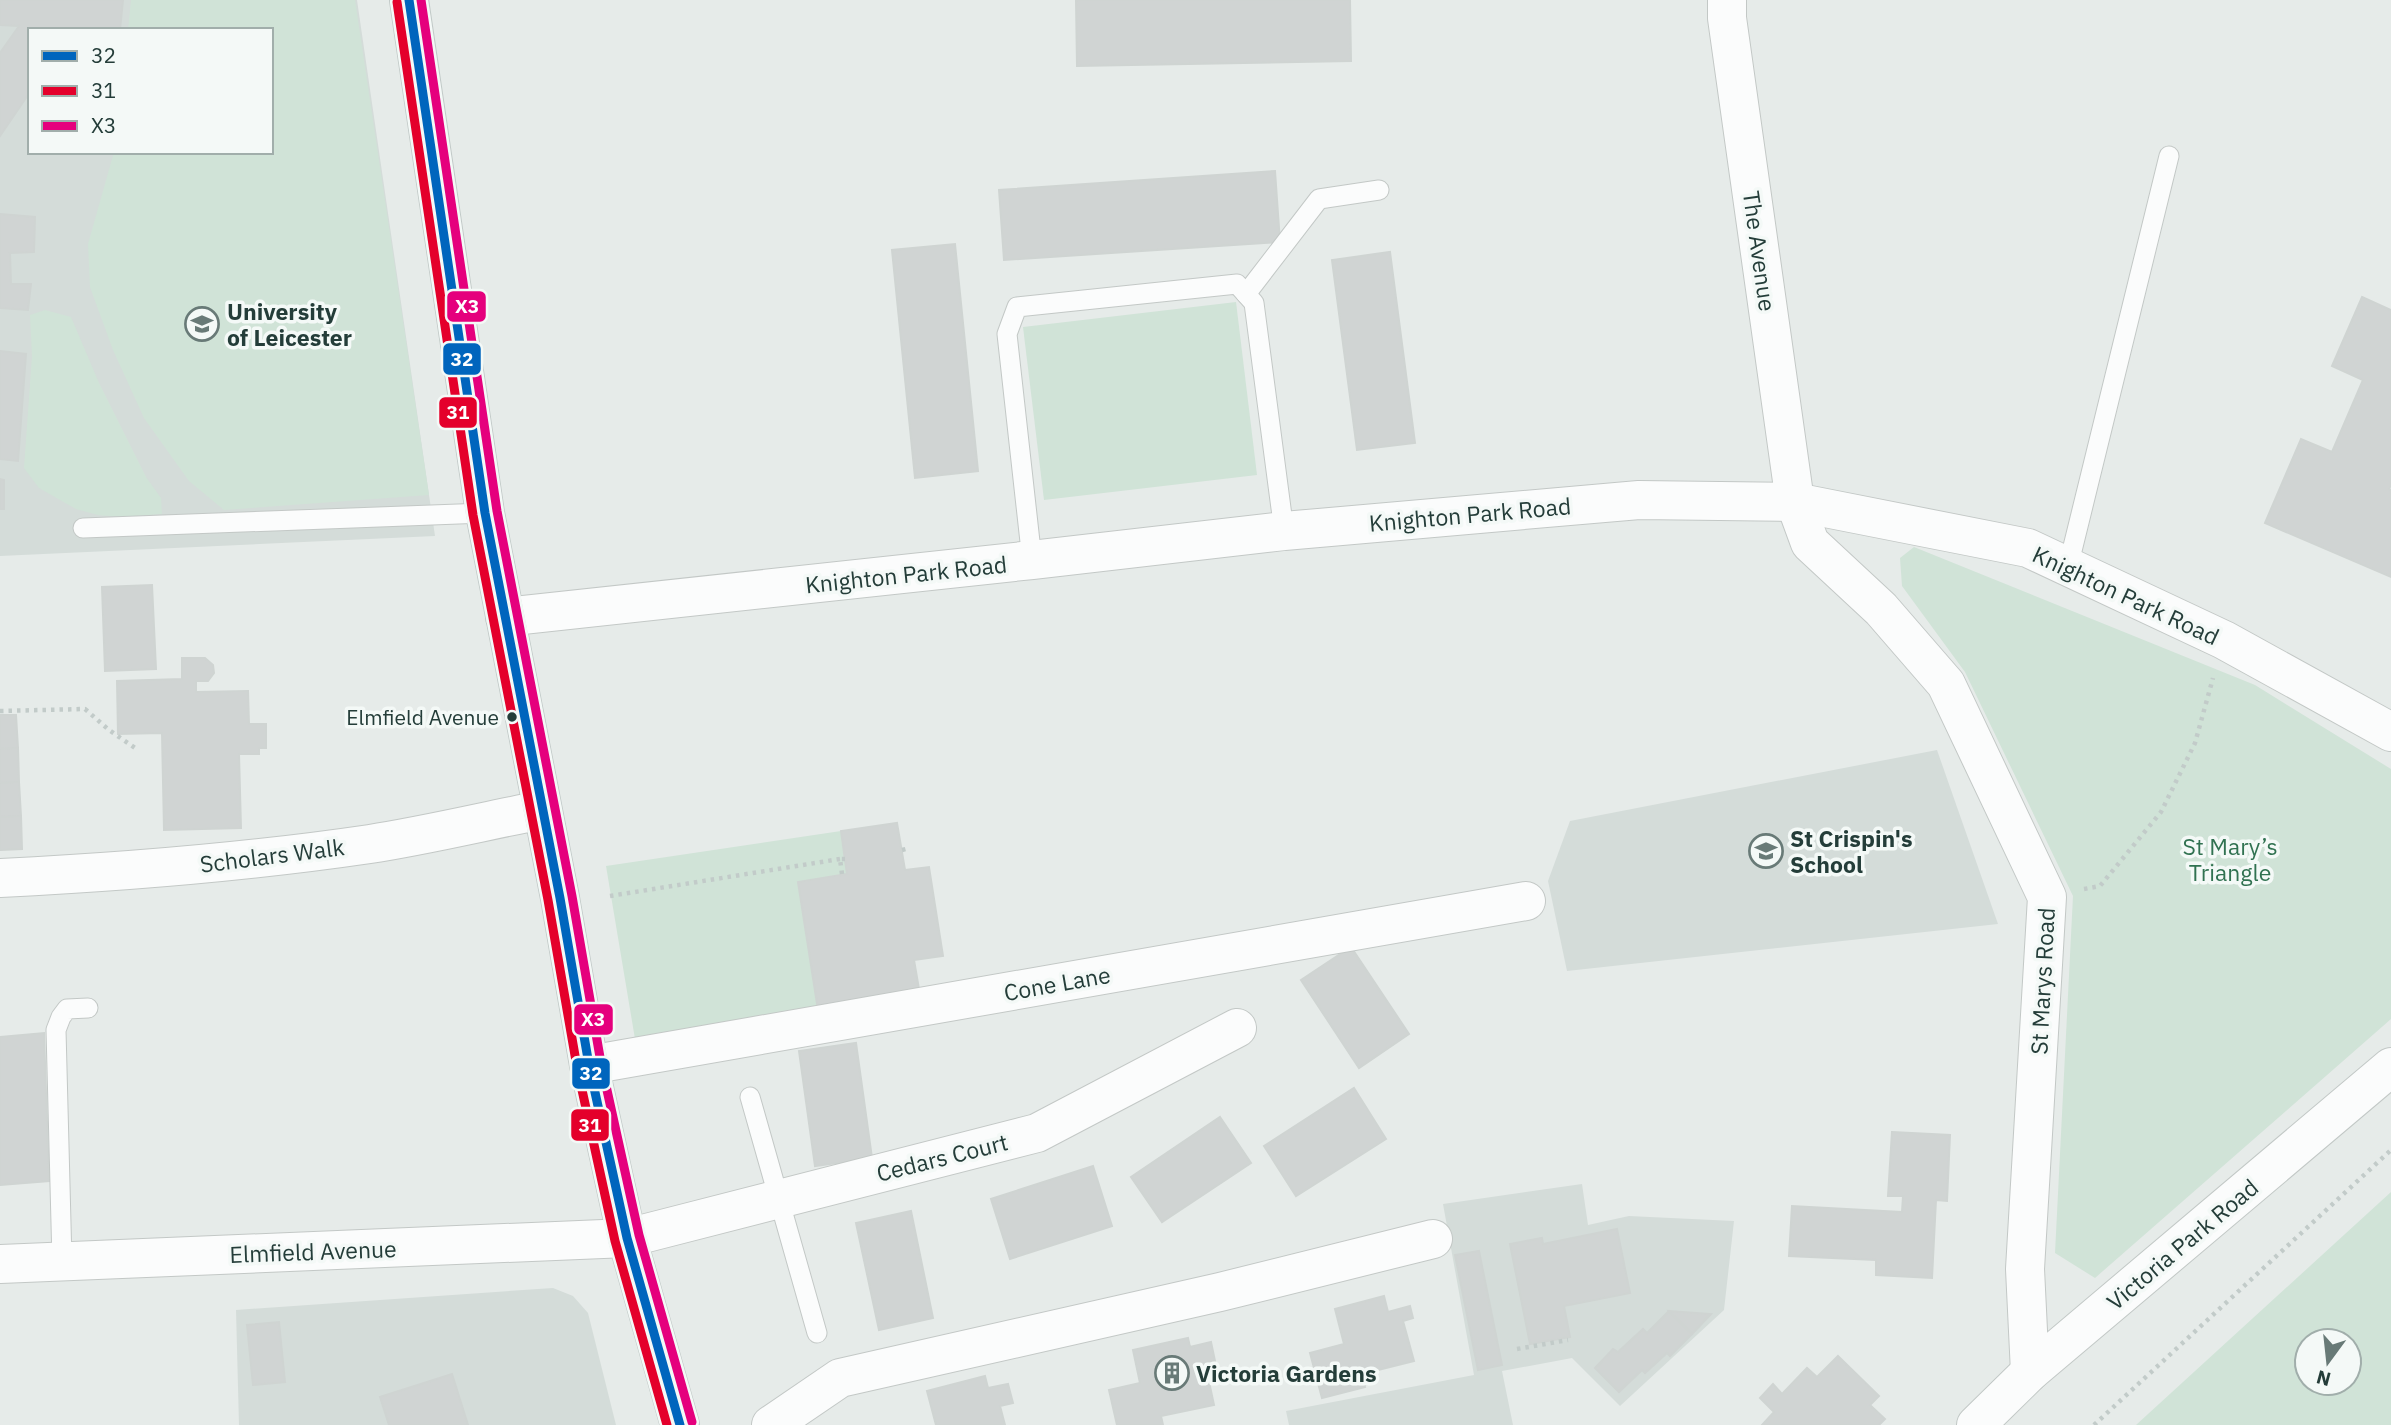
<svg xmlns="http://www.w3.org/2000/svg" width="2391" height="1425" viewBox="0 0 2391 1425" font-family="'IBM Plex Sans',sans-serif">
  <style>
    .built { fill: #d4dcd9; fill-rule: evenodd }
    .green { fill: #d0e3d7; fill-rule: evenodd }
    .building { fill: #d0d4d3; stroke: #cfd4d2; stroke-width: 2 }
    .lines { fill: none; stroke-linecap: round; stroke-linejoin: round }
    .lane-casing { stroke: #c3c8c6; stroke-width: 21 }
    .street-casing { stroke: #c3c8c6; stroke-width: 40 }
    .secondary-casing { stroke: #c2c8c6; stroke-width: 40 }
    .primary-casing { stroke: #c2cac8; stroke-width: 40 }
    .path { stroke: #c2cbc9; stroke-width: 4.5; stroke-dasharray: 3.5 5; stroke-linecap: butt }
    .lane { stroke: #fbfcfc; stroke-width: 19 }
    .street { stroke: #fbfcfc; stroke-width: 38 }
    .secondary { stroke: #fbfcfc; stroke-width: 38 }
    .primary { stroke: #cfd6d5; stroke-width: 38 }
    .bus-1-casing { stroke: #f4f9f7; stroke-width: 14 }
    .bus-2-casing { stroke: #f4f9f7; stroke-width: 14 }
    .bus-3-casing { stroke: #f4f9f7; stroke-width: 14 }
    .bus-1 { stroke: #0065bd; stroke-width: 9 }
    .bus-2 { stroke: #e4002b; stroke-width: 9 }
    .bus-3 { stroke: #e5007d; stroke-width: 9 }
    .bus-dot { fill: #243d39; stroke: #f4f9f7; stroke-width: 2.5 }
    .labels { text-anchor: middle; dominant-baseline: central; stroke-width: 7; stroke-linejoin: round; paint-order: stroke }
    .bus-label { font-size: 21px; fill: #243d39; stroke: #f4f9f7; text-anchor: end }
    .street-label { font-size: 23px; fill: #243d39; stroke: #f4f9f7 }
    .poi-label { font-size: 23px; font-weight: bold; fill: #243d39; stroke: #f4f9f7; text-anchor: start }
    .park-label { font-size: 23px; fill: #317251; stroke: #f4f9f7 }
    .line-badge { stroke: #f4f9f7; stroke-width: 2.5 }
    .badge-label { font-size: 19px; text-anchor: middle; font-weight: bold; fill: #fff }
  </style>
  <rect width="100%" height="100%" fill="#e6ebe9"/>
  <g class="built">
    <path d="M0,0H357L435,536L0,556ZM30,30H271V152H30Z"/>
    <polygon points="1937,750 1998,924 1567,971 1548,881 1570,821"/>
    <polygon points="1582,1184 1588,1225 1629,1216 1734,1221 1724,1310 1620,1406 1572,1358 1502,1371 1513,1425 1289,1425 1286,1411 1474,1375 1443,1204"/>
    <polygon points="553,1288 573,1296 588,1313 616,1425 239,1425 236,1310"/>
  </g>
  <g class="green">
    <polygon points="131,0 355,0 429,495 224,510 189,481 144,418 113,350 90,287 88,244 114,152 271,152 271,30 128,30"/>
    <polygon points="1236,302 1257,475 1044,500 1023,327"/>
    <polygon points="45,310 71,317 99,383 146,477 161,498 162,514 121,517 98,515 76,509 39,488 24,468 32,356 30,315"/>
    <polygon points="1914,547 2255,685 2391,769 2391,1019 2095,1278 2055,1253 2073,896 1965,672 1902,586 1900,558"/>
    <polygon points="841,831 847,874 798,882 818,1010 635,1039 606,866"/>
    <path d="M2391,1192V1425H2136ZM2307,1341H2349V1383H2307Z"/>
  </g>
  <g class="building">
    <polygon points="0,0 123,0 120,30 30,30 30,92 0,136 0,53 19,26 0,25"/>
    <polygon points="1076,0 1350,0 1351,61 1077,66"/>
    <polygon points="1275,171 1280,242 1004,260 999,190"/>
    <polygon points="0,214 35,217 34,252 10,253 11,284 31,284 28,310 0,308"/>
    <polygon points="955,244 978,471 915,478 892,250"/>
    <polygon points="1390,252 1415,443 1357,450 1332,260"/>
    <polygon points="2362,297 2391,310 2391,485 2389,489 2391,490 2391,577 2265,523 2301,439 2332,452 2363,380 2332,366"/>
    <polygon points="0,351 26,354 18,461 0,459"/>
    <polygon points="0,479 4,480 4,509 0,509"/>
    <polygon points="152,585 156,669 105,671 102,587"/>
    <polygon points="182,658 205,658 213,665 214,673 208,681 196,681 196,692 248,691 249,724 266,724 266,748 259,748 259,754 239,754 241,828 164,830 162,733 118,734 117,681 182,679"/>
    <polygon points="0,715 16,715 18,748 0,749"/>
    <polygon points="18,748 19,782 0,783 0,749"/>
    <polygon points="19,782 21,816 0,817 0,783"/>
    <polygon points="21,816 22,849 0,850 0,817"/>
    <polygon points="897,823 905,870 929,867 943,956 914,960 920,995 818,1010 798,882 847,874 841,831"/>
    <polygon points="1351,947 1409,1034 1359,1068 1301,980"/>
    <polygon points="44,1033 49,1181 0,1185 0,1037"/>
    <polygon points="856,1043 872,1158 815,1166 799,1051"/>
    <polygon points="1354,1088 1386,1139 1296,1196 1264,1146"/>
    <polygon points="1220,1117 1251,1163 1162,1222 1131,1177"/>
    <polygon points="1892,1132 1950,1135 1947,1201 1936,1200 1932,1278 1876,1275 1876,1260 1789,1256 1792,1206 1902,1212 1903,1196 1888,1196"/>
    <polygon points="1093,1166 1112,1226 1010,1259 991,1199"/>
    <polygon points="911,1211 933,1318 879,1330 856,1223"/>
    <polygon points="1617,1229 1630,1293 1564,1306 1570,1337 1530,1344 1510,1244 1542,1238 1543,1244"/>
    <polygon points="1479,1251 1502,1365 1478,1370 1455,1255"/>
    <polygon points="1384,1296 1388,1312 1410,1306 1413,1318 1403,1321 1414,1361 1362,1374 1365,1387 1322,1398 1310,1353 1344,1344 1335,1309"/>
    <polygon points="1669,1311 1692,1334 1670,1356 1667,1353 1645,1373 1642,1370 1619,1392 1595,1368 1613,1349 1618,1352 1643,1329 1647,1333"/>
    <polygon points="1669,1311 1711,1314 1692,1334"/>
    <polygon points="279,1322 285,1382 253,1385 247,1325"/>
    <polygon points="1188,1338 1190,1347 1211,1342 1215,1361 1205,1363 1214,1405 1161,1416 1163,1425 1117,1425 1109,1390 1140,1383 1133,1350"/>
    <polygon points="1838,1356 1879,1396 1870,1405 1885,1419 1879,1425 1762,1425 1774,1412 1760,1398 1773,1384 1782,1394 1807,1368 1817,1377"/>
    <polygon points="452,1374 468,1425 389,1425 380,1397"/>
    <polygon points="985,1376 988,1388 1008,1384 1013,1403 1000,1406 1005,1425 936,1425 927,1391"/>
  </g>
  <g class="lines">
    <g class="lane-casing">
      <g id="lane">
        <polyline points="1246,294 1319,199 1379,190"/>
        <polyline points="83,528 485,513"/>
        <polyline points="1032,560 1007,334 1017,307 1237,284 1254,303 1284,531"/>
        <polyline points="2068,567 2169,156"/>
        <polyline points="750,1097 817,1333"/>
        <polyline points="62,1262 56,1030 61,1017 67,1009 88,1008"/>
      </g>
    </g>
    <g class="street-casing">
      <g id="street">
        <polyline points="1727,0 1727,18 1795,502 1810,543 1881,609 1946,684 2047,897 2025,1269 2030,1372"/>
        <polyline points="505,617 1032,560 1284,531 1639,500 1795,502 2028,548 2224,640 2391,732"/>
        <path d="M0,878C124,872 247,862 370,844C428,835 485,821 542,810"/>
        <polyline points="589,1065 1526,901"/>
        <polyline points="0,1264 627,1238 1037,1133 1237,1028"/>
        <polyline points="771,1425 840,1378 1220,1292 1433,1239"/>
      </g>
    </g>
    <g class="secondary-casing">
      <polyline id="secondary" points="1976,1425 2030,1372 2391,1067"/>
    </g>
    <g class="primary-casing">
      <polyline id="primary" points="409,0 485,513 560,898 589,1065 627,1238 680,1425"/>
    </g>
    <g class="path">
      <polyline points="0,711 85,709 109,730 135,748"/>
      <polyline points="902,850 906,849"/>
      <polyline points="842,874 840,859 845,859"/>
      <polyline points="2084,889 2100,886 2161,812 2195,743 2213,678"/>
      <polyline points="610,896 840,859"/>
      <polyline points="1517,1349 1568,1340"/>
      <polyline points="2094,1425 2391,1150"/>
    </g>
    <use href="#lane" class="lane"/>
    <use href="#street" class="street"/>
    <use href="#secondary" class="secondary"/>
    <use href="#primary" class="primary"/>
    <g class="bus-1-casing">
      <polyline id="bus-1" points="409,0 485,513 560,898 589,1065 627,1238 680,1425"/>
    </g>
    <g class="bus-2-casing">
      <polyline id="bus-2" points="397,2 473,515 548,900 577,1067 615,1241 667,1425"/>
    </g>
    <g class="bus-3-casing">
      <polyline id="bus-3" points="421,0 497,511 572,896 601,1063 639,1235 692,1422"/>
    </g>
    <use href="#bus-1" class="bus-1"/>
    <use href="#bus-2" class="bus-2"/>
    <use href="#bus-3" class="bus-3"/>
  </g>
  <defs>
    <g id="university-ring" transform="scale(1.75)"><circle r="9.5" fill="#f4f9f7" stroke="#687a77" stroke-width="1.5"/><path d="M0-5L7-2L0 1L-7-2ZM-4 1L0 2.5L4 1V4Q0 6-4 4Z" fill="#687a77"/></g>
    <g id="school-ring" transform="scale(1.75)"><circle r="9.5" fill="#f4f9f7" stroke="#687a77" stroke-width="1.5"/><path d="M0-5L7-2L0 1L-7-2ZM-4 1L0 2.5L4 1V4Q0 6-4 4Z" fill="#687a77"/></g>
    <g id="building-ring" transform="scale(1.75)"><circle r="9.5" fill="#f4f9f7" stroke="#687a77" stroke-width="1.5"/><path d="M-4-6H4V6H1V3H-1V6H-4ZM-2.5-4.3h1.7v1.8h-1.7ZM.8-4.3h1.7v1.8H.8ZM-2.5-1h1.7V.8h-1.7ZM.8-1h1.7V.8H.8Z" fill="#687a77"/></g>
  </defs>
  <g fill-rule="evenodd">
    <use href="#university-ring" x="202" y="324"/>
    <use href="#school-ring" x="1766" y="851"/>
    <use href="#building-ring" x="1172" y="1373"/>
  </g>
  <circle class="bus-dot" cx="512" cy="717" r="6"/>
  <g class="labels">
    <g class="bus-label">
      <text x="499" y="717">Elmfield Avenue</text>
    </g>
    <g class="street-label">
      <text transform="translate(1760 251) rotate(82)">The Avenue</text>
      <text transform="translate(1470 514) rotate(-5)">Knighton Park Road</text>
      <text transform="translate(906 574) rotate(-6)">Knighton Park Road</text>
      <text transform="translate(2126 595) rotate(25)">Knighton Park Road</text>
      <text transform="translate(272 855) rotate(-7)">Scholars Walk</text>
      <text transform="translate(2042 981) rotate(-87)">St Marys Road</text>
      <text transform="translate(1057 983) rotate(-10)">Cone Lane</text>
      <text transform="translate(942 1157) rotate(-14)">Cedars Court</text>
      <text transform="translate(2182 1244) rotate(-40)">Victoria Park Road</text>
      <text transform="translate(313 1251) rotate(-2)">Elmfield Avenue</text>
    </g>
    <g class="poi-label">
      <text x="227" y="311">University<tspan x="227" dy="26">of Leicester</tspan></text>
      <text x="1790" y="838">St Crispin's<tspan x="1790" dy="26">School</tspan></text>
      <text x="1196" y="1373">Victoria Gardens</text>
    </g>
    <g class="park-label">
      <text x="2230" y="846">St Mary’s<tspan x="2230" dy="26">Triangle</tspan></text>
    </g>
  </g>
  <g class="line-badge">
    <rect x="446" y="290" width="41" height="33" rx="7" fill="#e5007d"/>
    <rect x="442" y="342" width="40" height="34" rx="7" fill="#0065bd"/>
    <rect x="438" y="396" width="40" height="33" rx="7" fill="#e4002b"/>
    <rect x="573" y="1003" width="41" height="33" rx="7" fill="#e5007d"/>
    <rect x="571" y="1057" width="40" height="33" rx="7" fill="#0065bd"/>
    <rect x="570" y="1108" width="40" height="34" rx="7" fill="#e4002b"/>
  </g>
  <g class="badge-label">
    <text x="467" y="313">X3</text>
    <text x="462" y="366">32</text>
    <text x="458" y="419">31</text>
    <text x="593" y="1026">X3</text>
    <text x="591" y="1080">32</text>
    <text x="590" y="1132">31</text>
  </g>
  <rect x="28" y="28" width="245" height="126" fill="#f4f9f7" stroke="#a1aeab" stroke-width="2"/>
  <rect x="42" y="51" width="35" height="10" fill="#0065bd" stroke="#a1aeab" stroke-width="2"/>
  <text x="91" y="63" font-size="21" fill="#243d39">32</text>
  <rect x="42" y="86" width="35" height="10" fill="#e4002b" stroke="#a1aeab" stroke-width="2"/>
  <text x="91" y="98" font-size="21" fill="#243d39">31</text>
  <rect x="42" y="121" width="35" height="10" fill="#e5007d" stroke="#a1aeab" stroke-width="2"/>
  <text x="91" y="133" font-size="21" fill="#243d39">X3</text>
  <g transform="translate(2328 1362) rotate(195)"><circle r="33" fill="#f4f9f7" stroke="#a1aeab" stroke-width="2"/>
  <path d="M0-5L12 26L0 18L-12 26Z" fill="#687a77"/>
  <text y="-10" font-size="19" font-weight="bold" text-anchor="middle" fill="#243d39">N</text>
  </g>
</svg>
